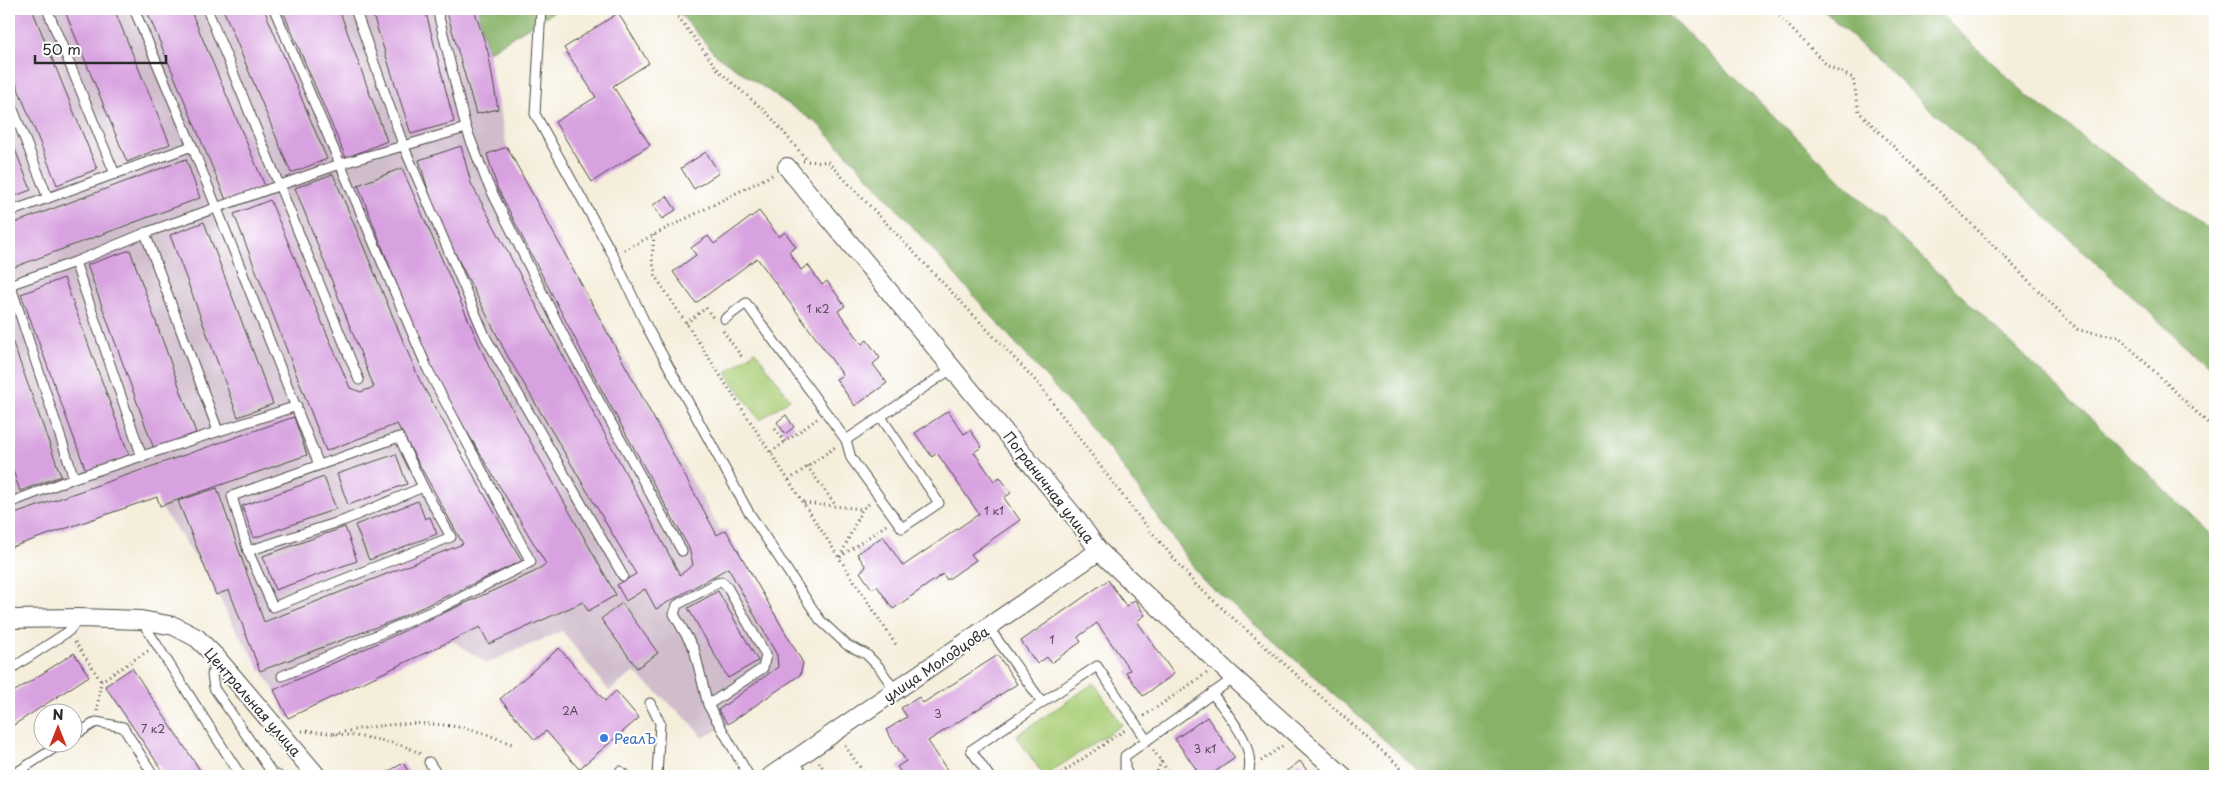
<svg xmlns="http://www.w3.org/2000/svg" width="2224" height="785" viewBox="0 0 2224 785" font-family="'Playpen Sans',sans-serif">
  <style>
    .industrial { fill: #d0bdcc }
    .green { fill: #aacf78; stroke: #6a7d52 }
    .forest { fill: #87b268; stroke: #596e4a }
    .building { fill: #d8a2e0 }
    .lines { fill: none; stroke-linecap: round; stroke-linejoin: round }
    .service-casing { stroke: #494845; stroke-width: 11 }
    .minor-casing { stroke: #494845; stroke-width: 20 }
    .path { stroke: #494845; stroke-width: 3; stroke-dasharray: 1 4; stroke-linecap: butt }
    .service { stroke: #fff; stroke-width: 9 }
    .minor { stroke: #fff; stroke-width: 18 }
    .shop-dot { fill: #3f7fe0; stroke: #fff; stroke-width: 2 }
    .labels { text-anchor: middle; dominant-baseline: central; stroke-width: 4; stroke-linejoin: round; paint-order: stroke }
    .number-label { font-size: 11px; fill: #564958 }
    .street-label { font-size: 14px; fill: #2b2b2b; stroke: #fff }
    .shop-label { font-size: 14px; fill: #366cbe; stroke: #fff; text-anchor: start }
  </style>
  <rect width="100%" height="100%" fill="#fff"/>
  <filter id="ink" filterUnits="userSpaceOnUse"><feTurbulence type="fractalNoise" baseFrequency=".02" numOctaves="2"/><feDisplacementMap in="SourceGraphic" scale="10" xChannelSelector="R" yChannelSelector="G"/><feConvolveMatrix kernelMatrix="1 2 1 2 8 2 1 2 1" color-interpolation-filters="sRGB"/></filter>
  <filter id="wash" filterUnits="userSpaceOnUse"><feTurbulence type="fractalNoise" baseFrequency=".0096" numOctaves="4" result="noise"/><feDisplacementMap in="SourceGraphic" scale="20" xChannelSelector="R" yChannelSelector="G"/><feGaussianBlur stdDeviation="1.12" result="paint"/><feColorMatrix in="noise" values="0 0 0 0 0 0 0 0 0 0 0 0 0 0 0 0 0 1.4 0 .05"/><feComposite in="paint" operator="in"/></filter>
  <g filter="url(#wash)">
    <rect width="100%" height="100%" fill="#f5eedb"/>
    <polygon class="industrial" points="9,9 478,9 507,147 719,529 726,530 803,663 800,675 728,724 703,738 691,723 634,672 609,691 562,631 487,663 448,638 288,718 274,690 235,628 205,571 160,506 157,497 9,548"/>
    <g class="green">
      <polygon points="755,351 790,399 760,420 726,373"/>
      <polygon points="1094,683 1122,725 1044,776 1016,736"/>
    </g>
    <g class="forest">
      <polygon points="478,9 558,9 488,52"/>
      <polygon points="676,9 1662,9 2215,538 2215,776 1424,776 1314,676 1202,579 1111,451 873,182 819,125 716,55"/>
      <polygon points="1822,9 1935,9 2029,97 2215,234 2215,373"/>
    </g>
    <g id="blocks">
      <g class="building">
        <polygon points="9,9 32,9 97,169 57,185 9,66"/>
        <polygon points="64,9 114,9 170,144 127,162"/>
        <polygon points="146,9 190,9 265,186 226,200"/>
        <polygon points="223,9 264,9 327,159 291,173"/>
        <polygon points="282,9 339,9 387,141 346,158"/>
        <polygon points="371,9 425,9 454,122 411,134"/>
        <polygon points="446,9 474,9 488,52 498,109 476,114"/>
        <polygon points="618,13 649,63 613,86 650,145 592,182 555,122 596,97 564,48"/>
        <polygon points="9,134 31,190 9,198"/>
        <polygon points="461,146 471,183 680,575 693,565 689,548 599,385 529,250 497,187 487,154 507,147 717,535 726,530 803,663 800,675 728,724 718,710 778,667 777,655 728,568 656,609 645,589 626,601 617,585 636,574 508,357 436,216 419,160"/>
        <polygon points="706,152 719,173 694,189 681,168"/>
        <polygon points="186,159 200,198 9,269 9,225"/>
        <polygon points="402,168 490,369 616,595 588,611 583,602 489,644 480,627 288,718 274,690 534,572 546,564 430,370 358,185"/>
        <polygon points="333,174 419,379 522,561 395,620 260,671 229,590 216,595 178,501 217,488 264,622 463,544 397,424 326,451 234,214 270,200 350,388 361,392 374,387 295,188"/>
        <polygon points="667,196 676,210 662,219 653,205"/>
        <polygon points="759,211 779,237 785,232 796,247 789,252 801,270 808,265 822,285 827,281 845,306 838,311 862,344 867,340 880,358 873,364 887,383 855,406 836,379 843,375 757,258 696,303 673,272 696,255 691,248 708,236 714,244"/>
        <polygon points="204,222 273,404 238,417 170,235"/>
        <polygon points="130,250 196,433 154,449 87,265"/>
        <polygon points="64,278 129,455 86,471 21,294"/>
        <polygon points="9,332 61,476 20,491 9,459"/>
        <polygon points="948,411 964,434 970,430 982,447 974,452 994,481 1000,477 1011,493 1004,498 1020,520 971,554 976,560 947,580 943,574 893,609 877,586 872,589 860,572 866,567 857,554 883,536 903,566 979,514 937,453 932,457 915,433"/>
        <polygon points="786,415 794,427 785,434 777,422"/>
        <polygon points="294,417 307,455 160,506 157,497 9,548 9,516"/>
        <polygon points="396,454 407,484 348,505 337,474"/>
        <polygon points="324,477 336,509 254,538 242,506"/>
        <polygon points="418,501 425,519 430,517 437,534 369,560 355,525"/>
        <polygon points="345,527 357,561 275,590 263,556"/>
        <polygon points="1108,580 1126,606 1135,600 1145,615 1137,621 1174,674 1143,696 1126,672 1130,670 1097,623 1078,637 1081,642 1051,663 1047,657 1037,664 1021,641"/>
        <polygon points="718,591 758,661 728,678 688,608"/>
        <polygon points="622,603 658,653 637,668 601,619"/>
        <polygon points="559,648 605,701 616,691 639,718 579,769 546,731 535,740 500,699"/>
        <polygon points="74,653 89,676 9,728 9,695"/>
        <polygon points="998,655 1017,684 928,741 951,776 904,776 897,767 906,761 886,730 907,717 901,708 919,697 923,703"/>
        <polygon points="132,668 204,776 166,776 105,686"/>
        <polygon points="1207,717 1235,758 1209,776 1201,776 1175,739"/>
        <polygon points="1300,761 1311,776 1280,776"/>
        <polygon points="403,763 411,776 381,776"/>
      </g>
    </g>
  </g>
  <g filter="url(#ink)">
    <use href="#blocks" fill-opacity="0" stroke="#494845" stroke-width="1"/>
    <g class="lines">
      <g class="service-casing">
        <g id="service">
          <polyline points="47,9 115,174"/>
          <polyline points="134,9 192,146"/>
          <polyline points="207,9 359,380"/>
          <polyline points="274,9 428,370 531,562 444,606 282,676"/>
          <polyline points="355,9 404,147 486,338 623,576"/>
          <polyline points="437,9 466,128 487,182 571,350 682,551"/>
          <polyline points="541,9 535,114 613,255 648,329 748,511 820,620 847,645 866,654 879,667 896,692"/>
          <polyline points="9,99 48,198"/>
          <polyline points="9,212 192,146 319,465"/>
          <polyline points="145,233 218,431"/>
          <polyline points="75,262 142,457"/>
          <polyline points="10,284 74,478"/>
          <polyline points="9,285 75,262 145,233 340,164 466,128"/>
          <polyline points="725,319 746,303 846,440 953,368"/>
          <polygon points="399,437 423,487 451,537 273,607 248,551 232,496"/>
          <polyline points="846,440 851,458 902,528 939,503 881,417"/>
          <polyline points="9,503 74,478 297,406"/>
          <polyline points="248,551 345,520 423,487"/>
          <polyline points="141,620 241,776"/>
          <polyline points="989,628 1042,702"/>
          <polyline points="216,658 212,675 214,688 272,773 279,776"/>
          <polyline points="9,670 69,631 78,619"/>
          <path d="M1212,693C1229,717 1257,745 1248,776"/>
          <polyline points="650,703 660,723 657,776"/>
          <polyline points="708,705 763,668 766,655 726,585 722,582 717,583 677,605 674,614 694,649 708,705 749,776"/>
          <polyline points="72,737 96,722 123,727 154,776"/>
          <polyline points="429,762 438,776"/>
          <polyline points="620,771 626,776"/>
          <polyline points="11,776 64,742"/>
          <polyline points="989,776 971,750 1097,666 1146,739"/>
          <polyline points="1129,776 1125,769 1125,756 1234,678"/>
        </g>
      </g>
      <g class="minor-casing">
        <g id="minor">
          <polyline points="787,167 1077,520 1099,551 1234,678 1343,776"/>
          <polyline points="9,619 79,618 141,620 174,626 197,638 216,657 317,776"/>
          <polyline points="790,763 799,776"/>
          <polyline points="771,776 1099,551"/>
        </g>
      </g>
      <g class="path">
        <polyline points="672,9 719,71 769,115 806,159"/>
        <polyline points="1772,9 1828,66 1853,78 1859,112 2078,330 2119,337 2215,430"/>
        <polyline points="554,14 562,9"/>
        <polyline points="803,161 828,162 1037,382 1135,512 1196,585 1410,776"/>
        <polyline points="654,235 652,259 656,277 896,645"/>
        <polyline points="624,250 772,175"/>
        <polyline points="686,323 706,308 713,318"/>
        <polyline points="723,331 742,357"/>
        <polyline points="775,429 785,442 817,419"/>
        <polyline points="771,452 785,442"/>
        <polyline points="807,466 836,506"/>
        <polyline points="789,480 835,447"/>
        <polyline points="804,503 862,509"/>
        <polyline points="840,557 862,509 869,504"/>
        <polyline points="840,557 886,525"/>
        <polyline points="75,642 101,681"/>
        <polyline points="97,711 101,681 148,651"/>
        <polyline points="1144,716 1207,673"/>
        <path d="M302,731C331,733 398,738 420,754"/>
        <path d="M334,734C380,724 421,719 468,729C483,732 498,739 512,744"/>
        <polyline points="845,746 866,776"/>
        <polyline points="1153,750 1170,774"/>
        <polyline points="1261,761 1285,744"/>
        <polyline points="819,762 828,776"/>
        <polyline points="1057,776 1125,730"/>
        <polyline points="1156,776 1161,761"/>
        <polyline points="1167,776 1170,774 1196,776"/>
      </g>
      <use href="#service" class="service"/>
      <use href="#minor" class="minor"/>
    </g>
  </g>
  <circle class="shop-dot" cx="604" cy="738" r="5"/>
  <g class="labels">
    <g class="number-label">
      <text x="818" y="308">1 к2</text>
      <text x="994" y="510">1 к1</text>
      <text x="1052" y="639">1</text>
      <text x="570" y="710">2А</text>
      <text x="938" y="713">3</text>
      <text x="153" y="728">7 к2</text>
      <text x="1205" y="748">3 к1</text>
    </g>
    <g class="street-label">
      <text transform="translate(1049 487) rotate(52)">Пограничная улица</text>
      <text transform="translate(936 664) rotate(-34)">улица Молодцова</text>
      <text transform="translate(253 702) rotate(49)">Центральная улица</text>
    </g>
    <g class="shop-label">
      <text x="614" y="738">РеалЪ</text>
    </g>
  </g>
  <rect width="2224" height="785" fill="none" stroke="#fff" stroke-width="30"/>
  <g transform="translate(58 728)"><circle r="24" fill="#ffffff" stroke="#aaaaaa"/>
  <path d="M0-4L9 19L0 12L-9 19Z" fill="#c8321e"/>
  <text y="-8" font-size="14" font-weight="bold" text-anchor="middle" fill="#2b2b2b">N</text>
  </g>
  <path d="M35 55v8h131v-8" fill="none" stroke="#2b2b2b" stroke-width="2.5"/>
  <text x="42" y="55" font-size="15" fill="#2b2b2b" stroke="#ffffff" stroke-width="4" paint-order="stroke">50 m</text>
</svg>
